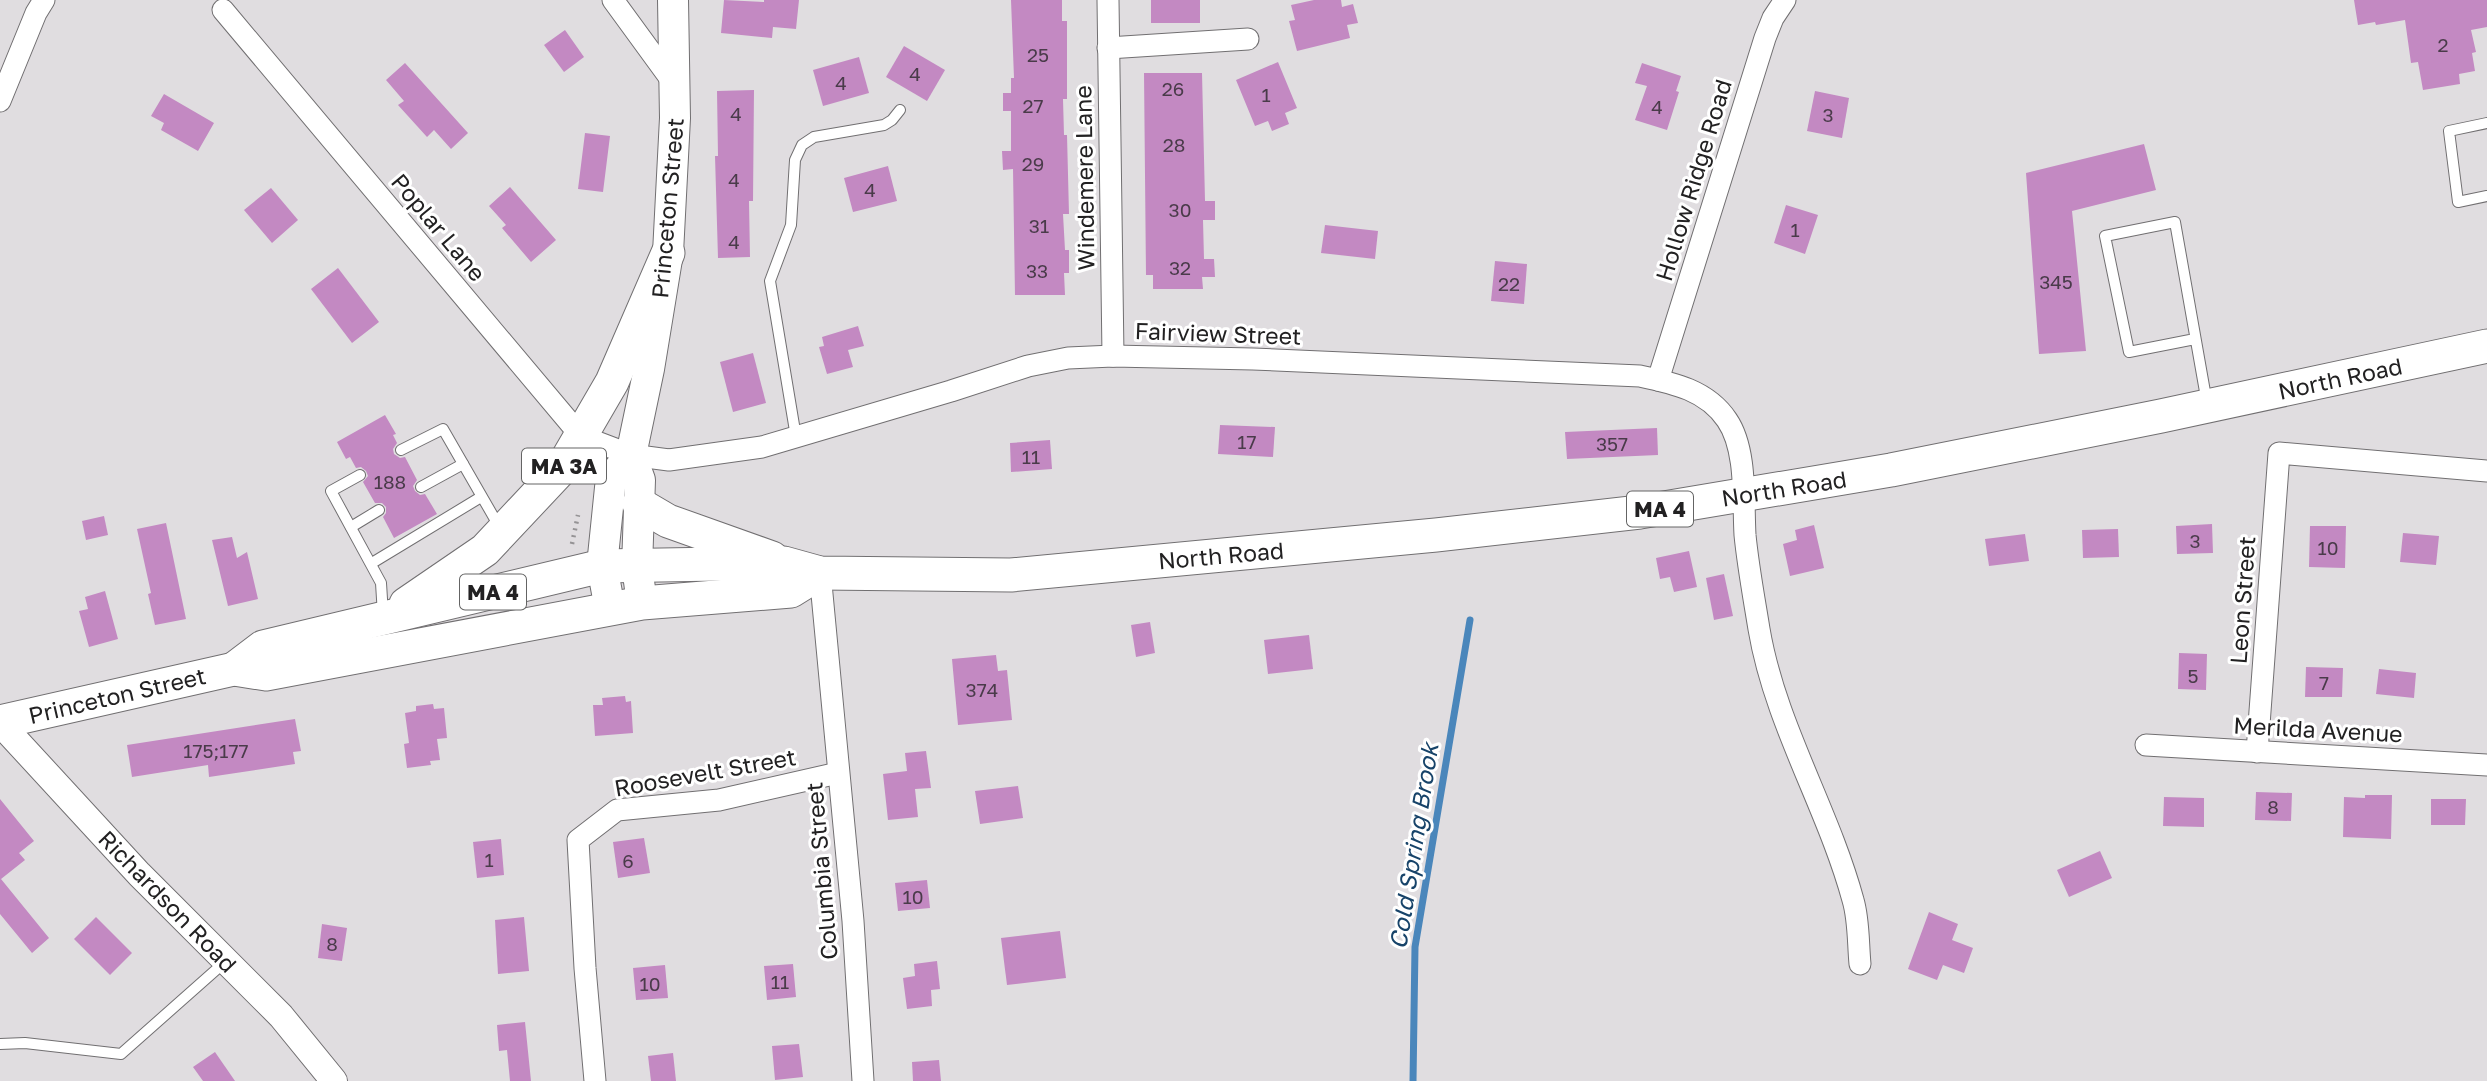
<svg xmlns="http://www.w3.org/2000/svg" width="2487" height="1081" viewBox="0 0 2487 1081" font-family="'Golos Text',sans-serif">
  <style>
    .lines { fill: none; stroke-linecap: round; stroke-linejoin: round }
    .stream { stroke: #4a86bb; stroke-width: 7 }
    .building { fill: #c389c2 }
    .service-casing { stroke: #716f71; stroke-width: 12 }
    .minor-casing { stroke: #716f71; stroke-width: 23 }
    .tertiary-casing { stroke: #716f71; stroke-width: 28 }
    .secondary-casing { stroke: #716f71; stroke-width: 32 }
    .primary-casing { stroke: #716f71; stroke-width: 35 }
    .path { stroke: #959395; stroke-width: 4.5; stroke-dasharray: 2 5; stroke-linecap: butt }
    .service { stroke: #fff; stroke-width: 10 }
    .minor { stroke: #fff; stroke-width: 21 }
    .tertiary { stroke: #fff; stroke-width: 26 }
    .secondary { stroke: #fff; stroke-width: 30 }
    .primary { stroke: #fff; stroke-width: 33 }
    .labels { text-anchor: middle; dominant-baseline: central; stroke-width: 6; stroke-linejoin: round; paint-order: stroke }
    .number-label { font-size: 19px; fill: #4a3b4a }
    .shield { fill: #fff; stroke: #646464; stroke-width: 2 }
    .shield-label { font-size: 21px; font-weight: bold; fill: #222122 }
    .street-label { font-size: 23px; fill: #222122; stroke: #fff }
    .water-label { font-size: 24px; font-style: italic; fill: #174369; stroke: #fff }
  </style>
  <rect width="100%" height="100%" fill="#e0dde0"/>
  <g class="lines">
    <polyline class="stream" points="1413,1081 1415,947 1470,620"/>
  </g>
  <g class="building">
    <polygon points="724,0 764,2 764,0 799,0 796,29 773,27 772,38 721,33"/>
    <polygon points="1011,0 1062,0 1062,21 1067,21 1067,99 1063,99 1064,135 1067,135 1069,214 1063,214 1065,250 1069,250 1069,273 1064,273 1065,295 1015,295 1013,169 1003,170 1002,151 1011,151 1011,111 1003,111 1003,93 1011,93 1011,78 1014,78"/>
    <rect x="1151" y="0" width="49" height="23"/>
    <polygon points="1314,0 1341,0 1342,7 1353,4 1358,23 1347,25 1350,38 1297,51 1289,21 1295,20 1291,5"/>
    <polygon points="2354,0 2487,0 2487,27 2471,30 2476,52 2472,53 2475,71 2459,74 2460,84 2423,90 2418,62 2411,63 2405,20 2376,25 2375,22 2358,25"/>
    <polygon points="565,30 584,57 564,72 544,45"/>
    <polygon points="904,46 945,70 927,101 886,77"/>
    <polygon points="859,57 869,93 823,106 813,70"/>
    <polygon points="1278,62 1297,108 1285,113 1289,124 1272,131 1268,121 1255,126 1236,80"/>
    <polygon points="405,63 468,133 451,149 434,130 427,137 398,105 404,101 386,80"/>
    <polygon points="1642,63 1681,76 1676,91 1679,92 1667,130 1635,120 1647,86 1635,83"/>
    <polygon points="1144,73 1202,73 1205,201 1215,201 1215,220 1203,220 1204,259 1214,259 1215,277 1202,277 1203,289 1153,289 1153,275 1146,275"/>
    <polygon points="754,90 753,201 749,201 750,257 718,258 715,156 718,156 717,91"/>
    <polygon points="1815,91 1849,98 1842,138 1807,131"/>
    <polygon points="164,94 214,123 198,151 161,130 164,123 151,116"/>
    <polygon points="585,133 610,136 603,192 578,189"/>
    <polygon points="2144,144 2156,190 2072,211 2086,351 2039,354 2026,173"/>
    <polygon points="888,166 897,201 853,212 844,178"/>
    <polygon points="510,187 556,240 531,262 502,228 506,225 489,206"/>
    <polygon points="271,188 298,220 272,243 244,210"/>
    <polygon points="1786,205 1818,215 1805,254 1774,243"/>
    <polygon points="1325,225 1378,231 1375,259 1321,253"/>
    <polygon points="1495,261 1527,264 1524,304 1491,301"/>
    <polygon points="338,268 379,322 352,343 311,289"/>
    <polygon points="858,326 864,346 848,350 853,367 827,374 819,347 824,346 822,337"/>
    <polygon points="753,353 766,403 733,412 720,362"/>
    <polygon points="385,415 396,434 393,435 397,443 393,449 394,454 400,458 405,457 417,480 413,486 415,491 420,495 425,494 437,514 394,538 383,517 386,513 386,507 382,503 375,503 363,482 368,476 366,471 361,467 356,468 350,457 346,459 337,442"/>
    <polygon points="1220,425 1275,427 1273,457 1218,454"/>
    <polygon points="1657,428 1658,455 1567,459 1565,432"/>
    <polygon points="1050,440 1052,469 1011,472 1010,443"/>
    <polygon points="104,516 108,535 86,540 82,521"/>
    <polygon points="166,523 186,619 155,625 148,594 151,593 137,529"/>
    <polygon points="2212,524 2213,553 2177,554 2176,526"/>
    <polygon points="1814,525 1824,568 1790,576 1783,544 1797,540 1795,530"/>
    <polygon points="2310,526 2346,526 2345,568 2309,567"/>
    <polygon points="2118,529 2119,557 2083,558 2082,530"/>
    <polygon points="2403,533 2439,536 2436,565 2400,562"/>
    <polygon points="2025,534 2029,561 1989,566 1985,539"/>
    <polygon points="232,537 237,558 247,552 258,599 228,606 212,540"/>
    <polygon points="1689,551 1697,587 1674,592 1670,577 1660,579 1656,558"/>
    <polygon points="1724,574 1733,616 1714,620 1706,578"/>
    <polygon points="105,591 118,639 89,647 79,611 88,609 85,597"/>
    <polygon points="1150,622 1155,653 1136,657 1131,625"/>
    <polygon points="1309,635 1313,669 1268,674 1264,640"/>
    <polygon points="2179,653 2207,654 2206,690 2178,689"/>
    <polygon points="996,655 998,671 1007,670 1012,720 958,725 952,659"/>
    <polygon points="2306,667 2343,668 2342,697 2305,697"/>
    <polygon points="2379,669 2416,673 2414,698 2376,694"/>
    <polygon points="625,696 626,702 631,701 633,733 595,736 593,705 603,705 602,698"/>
    <polygon points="433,704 434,709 444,708 447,738 437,739 440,760 430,761 431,765 407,768 404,744 409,743 405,713 416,711 416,706"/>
    <polygon points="295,719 301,751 293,752 295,764 209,777 208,765 132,777 127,745"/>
    <polygon points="926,751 931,788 915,789 918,817 888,820 883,774 907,771 905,753"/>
    <polygon points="1018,786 1023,818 980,824 975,791"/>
    <polygon points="2256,792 2292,793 2291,821 2255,820"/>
    <polygon points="2365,795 2392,795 2391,839 2343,837 2344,797 2365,798"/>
    <polygon points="2164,797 2204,798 2204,827 2163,826"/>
    <polygon points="0,799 34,841 19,853 25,860 1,879 49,938 32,953 0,914"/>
    <polygon points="2431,799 2466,799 2465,825 2431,825"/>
    <polygon points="644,838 650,873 618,878 613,842"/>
    <polygon points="501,839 504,875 477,878 473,842"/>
    <polygon points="2100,851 2112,878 2069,897 2057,870"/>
    <polygon points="927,880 930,908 898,911 895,883"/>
    <polygon points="1929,912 1958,924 1952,940 1973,948 1964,973 1943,965 1937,980 1908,969"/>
    <polygon points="96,917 132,953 110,975 74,939"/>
    <polygon points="524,917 529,971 498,974 495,920"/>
    <polygon points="322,924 347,928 342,961 318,958"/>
    <polygon points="1060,931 1066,978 1007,985 1001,938"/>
    <polygon points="937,961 940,989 931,990 932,1006 907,1009 903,978 915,976 914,964"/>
    <polygon points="793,964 796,997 767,1000 764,966"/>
    <polygon points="665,965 668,998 636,1000 633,968"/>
    <polygon points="525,1022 531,1081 510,1081 507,1050 499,1051 497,1025"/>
    <polygon points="799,1044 803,1077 775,1080 772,1046"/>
    <polygon points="215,1052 235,1081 203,1081 193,1067"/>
    <polygon points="673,1053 676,1081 651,1081 648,1056"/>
    <polygon points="939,1060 941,1081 913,1081 912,1062"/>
  </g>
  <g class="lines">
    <g class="service-casing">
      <g id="service">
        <polyline points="2487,123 2449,131 2458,202 2487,196"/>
        <polyline points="2195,339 2129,352 2105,236 2175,222 2207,403"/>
        <polyline points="796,437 770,281 791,225 795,160 802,145 814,137 884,125 892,120 900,110"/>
        <polyline points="401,450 443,429 500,528"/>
        <polyline points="360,475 331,491 381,583 383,615"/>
        <polyline points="421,487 463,464"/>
        <polyline points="351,527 379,510"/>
        <polyline points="372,563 481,497"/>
        <polyline points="0,1044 25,1043 121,1054 226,961"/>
      </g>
    </g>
    <g class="minor-casing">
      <g id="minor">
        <polyline points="613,0 675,85"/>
        <polyline points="1108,0 1113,356"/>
        <path d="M223,10L581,436L631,455L669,460L762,447L951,391L1028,366L1068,358L1113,356L1253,359L1640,376C1673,383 1707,390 1727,420C1747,449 1743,500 1745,535C1748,566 1754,598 1759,629C1775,724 1828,808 1853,900C1859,920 1858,943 1860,964"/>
        <polyline points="1108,48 1248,39"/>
        <polyline points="0,101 36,13 44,0"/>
        <polyline points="1658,380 1765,38 1773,18 1785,0"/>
        <polyline points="820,573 853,921 863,1081"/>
        <polyline points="2146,745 2487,765"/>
        <polyline points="2257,752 2279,453 2487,471"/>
        <polyline points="595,1081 585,968 578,840 617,810 719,800 838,773"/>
      </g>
    </g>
    <g class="tertiary-casing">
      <polyline id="tertiary" points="0,723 139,874 281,1016 334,1081"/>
    </g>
    <g class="secondary-casing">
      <g id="secondary">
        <polyline points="631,455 640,480 637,567 642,603"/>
        <polyline points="610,609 602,566 611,478 631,455 649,369 668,253 675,118 673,0"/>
      </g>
    </g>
    <g class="primary-casing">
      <g id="primary">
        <polyline points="639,504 668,521 772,558"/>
        <polyline points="406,604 485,550 562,468 612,382 668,253"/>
        <polyline points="234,669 263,647 602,566 784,563 820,573 1011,575 1436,535 1640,512 1891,470 2161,416 2487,346"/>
        <polyline points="0,722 234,669 266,674 642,603 791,591 820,573"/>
      </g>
    </g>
    <polyline class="path" points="572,544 578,515"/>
    <use href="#service" class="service"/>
    <use href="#minor" class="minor"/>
    <use href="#tertiary" class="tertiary"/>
    <use href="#secondary" class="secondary"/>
    <use href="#primary" class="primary"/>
  </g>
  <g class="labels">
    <g class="number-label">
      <text x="2443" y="44">2</text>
      <text x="1038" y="54">25</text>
      <text x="915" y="73">4</text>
      <text x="841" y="82">4</text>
      <text x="1173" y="88">26</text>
      <text x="1266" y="94">1</text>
      <text x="1033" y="105">27</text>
      <text x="1657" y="106">4</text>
      <text x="736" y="113">4</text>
      <text x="1828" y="114">3</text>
      <text x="1174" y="144">28</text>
      <text x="1033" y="163">29</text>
      <text x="734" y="179">4</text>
      <text x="870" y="189">4</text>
      <text x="1180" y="209">30</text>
      <text x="1039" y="225">31</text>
      <text x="1795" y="229">1</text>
      <text x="734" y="241">4</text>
      <text x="1180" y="267">32</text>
      <text x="1037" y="270">33</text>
      <text x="2056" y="281">345</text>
      <text x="1509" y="283">22</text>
      <text x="1247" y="441">17</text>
      <text x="1612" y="443">357</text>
      <text x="1031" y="456">11</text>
      <text x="390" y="481">188</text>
      <text x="2195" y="540">3</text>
      <text x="2328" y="547">10</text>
      <text x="2193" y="675">5</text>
      <text x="2324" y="682">7</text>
      <text x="982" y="689">374</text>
      <text x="216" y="750">175;177</text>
      <text x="2273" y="806">8</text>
      <text x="489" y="859">1</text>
      <text x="628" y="860">6</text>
      <text x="913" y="896">10</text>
      <text x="332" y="943">8</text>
      <text x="780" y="981">11</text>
      <text x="650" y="983">10</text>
    </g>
    <g class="shield">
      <rect x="522" y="448.5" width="84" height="35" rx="5"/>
      <rect x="1627" y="491.5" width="66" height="35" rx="5"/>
      <rect x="460" y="574.5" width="66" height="35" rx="5"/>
    </g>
    <g class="shield-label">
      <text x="564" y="466">MA 3A</text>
      <text x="1660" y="509">MA 4</text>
      <text x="493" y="592">MA 4</text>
    </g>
    <g class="street-label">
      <text transform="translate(1084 178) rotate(-91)">Windemere Lane</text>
      <text transform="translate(1693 180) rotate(-73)">Hollow Ridge Road</text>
      <text transform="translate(667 208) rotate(-85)">Princeton Street</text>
      <text transform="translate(439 227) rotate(50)">Poplar Lane</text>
      <text transform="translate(1218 333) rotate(2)">Fairview Street</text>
      <text transform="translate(2340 378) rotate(-12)">North Road</text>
      <text transform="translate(1784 488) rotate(-9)">North Road</text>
      <text transform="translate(1221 555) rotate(-5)">North Road</text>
      <text transform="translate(2242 600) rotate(-86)">Leon Street</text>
      <text transform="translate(117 695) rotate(-13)">Princeton Street</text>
      <text transform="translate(2318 729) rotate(3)">Merilda Avenue</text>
      <text transform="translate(705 772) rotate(-10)">Roosevelt Street</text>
      <text transform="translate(821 871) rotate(-95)">Columbia Street</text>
      <text transform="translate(168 901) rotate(46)">Richardson Road</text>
    </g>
    <g class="water-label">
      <text transform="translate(1413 846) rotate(-81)">Cold Spring Brook</text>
    </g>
  </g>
</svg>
